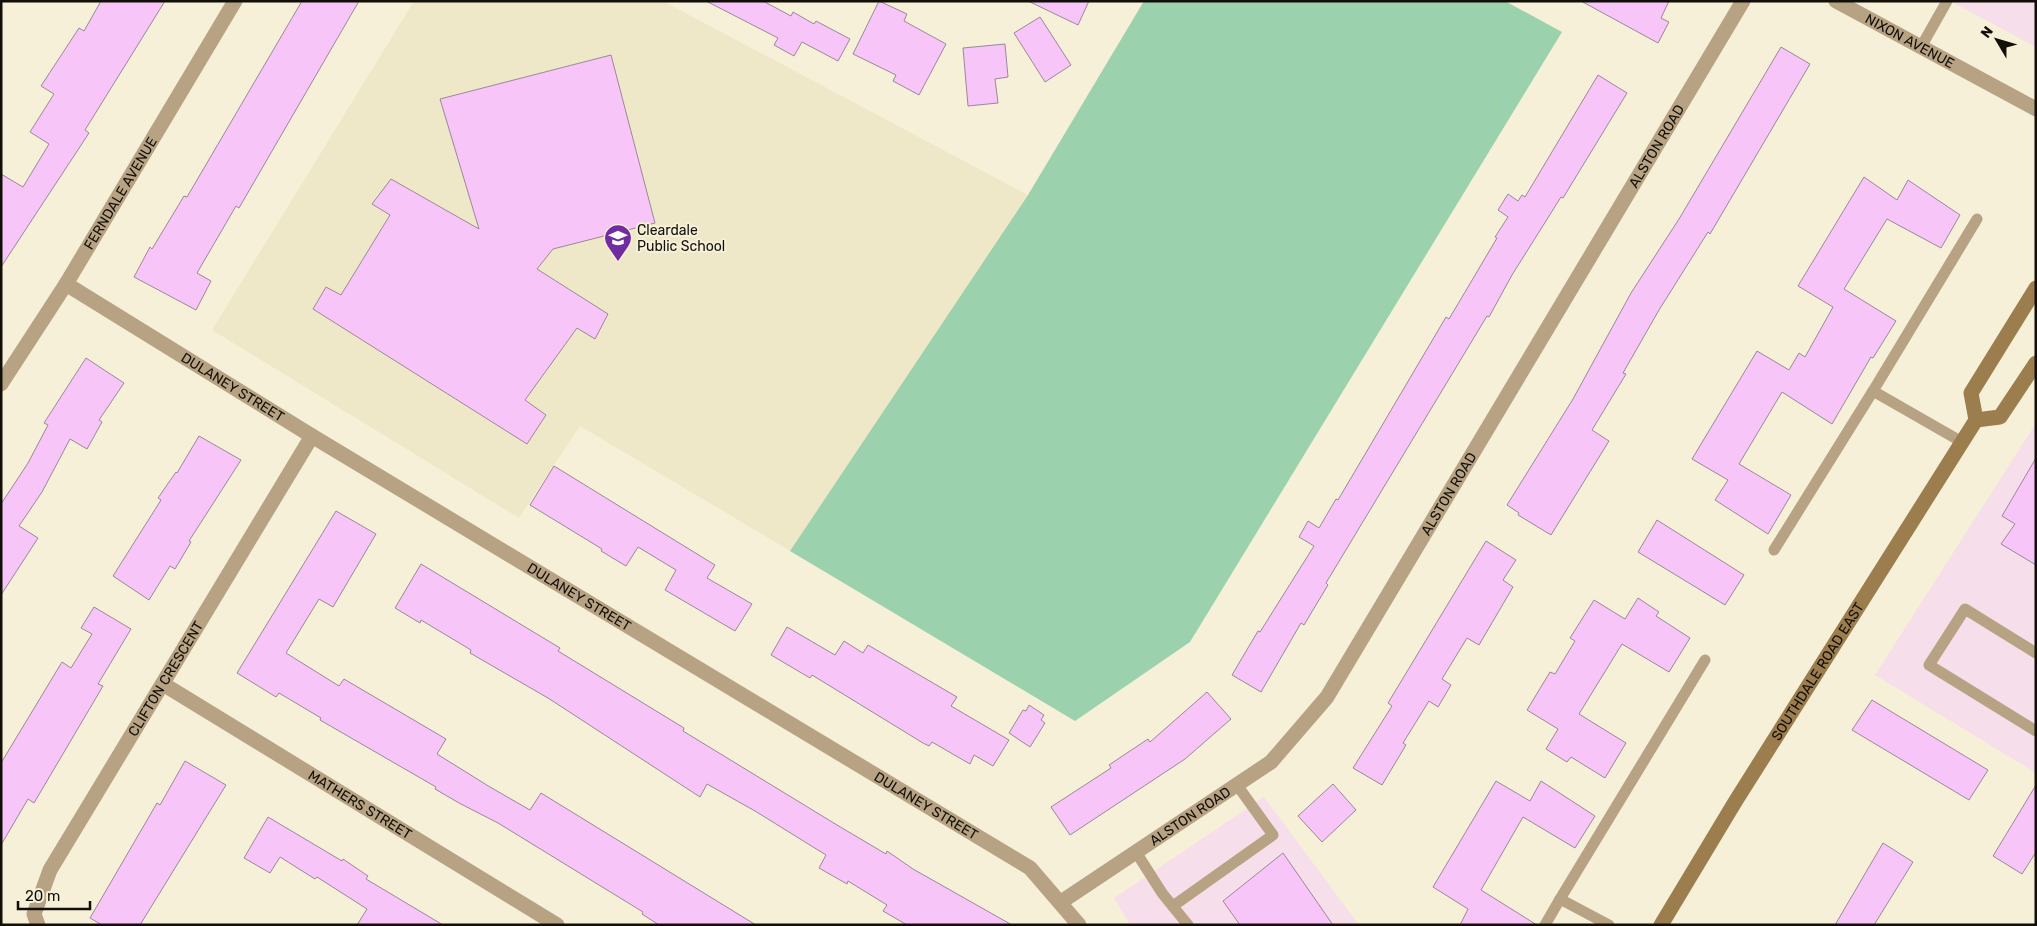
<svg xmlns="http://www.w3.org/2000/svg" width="2037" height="926" viewBox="0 0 2037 926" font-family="Rubik,sans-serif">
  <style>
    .commercial { fill: #f6deea }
    .built { fill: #efe8c8 }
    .green { fill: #9cd1ae }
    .building { fill: #f7c5f8; stroke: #9a889a }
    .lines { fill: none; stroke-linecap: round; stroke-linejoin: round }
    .service { stroke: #b8a284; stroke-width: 11 }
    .minor { stroke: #b8a284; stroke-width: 15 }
    .tertiary { stroke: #b8a284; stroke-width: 15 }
    .secondary { stroke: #9c7d4e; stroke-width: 15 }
    .labels { text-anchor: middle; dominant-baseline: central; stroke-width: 4; stroke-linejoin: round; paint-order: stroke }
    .street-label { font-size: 14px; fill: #110f07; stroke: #f6f0d8 }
    .poi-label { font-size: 14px; fill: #110f07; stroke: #f6f0d8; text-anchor: start }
  </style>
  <rect width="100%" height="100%" fill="#f6f0d8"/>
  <g class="commercial">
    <polygon points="1950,1 2036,1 2036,47"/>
    <polygon points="2036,423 2036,773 1875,675"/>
    <polygon points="1264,797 1359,925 1130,925 1114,898"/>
  </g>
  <polygon class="built" points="414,1 663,1 1028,195 790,551 580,426 519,518 212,330"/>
  <polygon class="green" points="1144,1 1505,1 1562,32 1190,642 1075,721 790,551 1028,195"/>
  <g class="building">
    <polygon points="101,1 165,1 85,130 89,133 1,267 1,174 23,187 49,144 30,132 54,94 41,86 79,28 84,31"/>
    <polygon points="302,1 359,1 239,208 236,206 197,273 211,281 196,310 134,277 150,247 152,249 184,196 187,197"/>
    <polygon points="706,1 763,1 791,16 793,12 814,24 816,21 850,39 838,61 802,42 794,56 774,45 778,38"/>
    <polygon points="879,1 907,14 904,21 946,44 919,95 893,81 896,75 853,54"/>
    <polygon points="1028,1 1089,1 1078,25"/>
    <polygon points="1581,1 1669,1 1661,18 1669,22 1658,43"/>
    <polygon points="1040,17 1071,65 1045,82 1014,33"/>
    <polygon points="1005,44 1008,77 995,79 998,103 968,106 963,48"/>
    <polygon points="1781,47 1810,64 1710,234 1708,232 1659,310 1623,373 1626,374 1592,430 1609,441 1551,535 1518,515 1519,513 1507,505 1573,399 1631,293 1679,219"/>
    <polygon points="611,55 655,223 553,249 537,269 608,314 595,339 577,328 525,400 546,415 527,444 313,309 326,287 341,295 390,215 372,204 391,179 479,229 440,99"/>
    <polygon points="1598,75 1627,93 1563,198 1561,197 1512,275 1489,317 1487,316 1326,583 1328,585 1304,625 1301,623 1261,692 1232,675 1258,631 1260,632 1314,546 1299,537 1308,521 1319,528 1336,499 1338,500 1446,317 1449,319 1497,238 1495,237 1508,217 1498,210 1508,194 1518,201 1522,195 1525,197"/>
    <polygon points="1864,177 1897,200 1908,180 1960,215 1941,248 1887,219 1844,289 1896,321 1873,358 1871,357 1832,424 1782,392 1739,464 1791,495 1768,534 1715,500 1728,480 1692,459 1757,351 1789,370 1799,353 1805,357 1833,307 1798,286"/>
    <polygon points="86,358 124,383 99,420 102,422 87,449 70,439 42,492 19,526 38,538 1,595 1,504 28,463 48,425 44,423"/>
    <polygon points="199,436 241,460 189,541 191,542 175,569 170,566 149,600 113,576 161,500 158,498 176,472 177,473"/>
    <polygon points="2036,458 2036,565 2001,544 2015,524 2002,516"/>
    <polygon points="554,466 715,565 707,578 752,604 735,631 665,590 676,570 638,547 626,566 601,551 602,549 530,505"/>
    <polygon points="336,511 376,534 333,607 319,599 286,653 339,686 344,679 446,739 437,754 490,787 530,810 541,793 756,925 659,925 642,914 643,912 498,823 459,803 435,789 436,787 320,720 321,718 279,693 276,697 237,673"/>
    <polygon points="1657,520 1744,575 1725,605 1638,552"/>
    <polygon points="1486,541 1516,560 1503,580 1513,587 1479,645 1467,638 1442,679 1451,685 1438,707 1429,701 1403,743 1406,745 1382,785 1353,768 1392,706 1388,703"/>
    <polygon points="421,564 560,648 558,651 684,728 683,731 837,825 886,854 887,851 913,869 1012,925 907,925 883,911 887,905 848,881 847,884 819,868 826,855 755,811 707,784 700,797 548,698 470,653 471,650 421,620 420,623 395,608"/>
    <polygon points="1638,598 1659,612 1656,616 1690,638 1669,672 1622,644 1579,714 1626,743 1605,778 1571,757 1567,762 1546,749 1558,729 1527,710 1550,672 1555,674 1575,641 1570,638 1594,600 1625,619"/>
    <polygon points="94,607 131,629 98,684 103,686 34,803 28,799 1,845 1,763 62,662 71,668 92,634 81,628"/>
    <polygon points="787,627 835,655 844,641 863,653 868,645 957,697 951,706 1009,740 993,766 974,755 970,764 932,742 929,746 923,743 812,675 810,678 771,655"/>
    <polygon points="1207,692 1231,719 1185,759 1070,835 1051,807 1111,768 1109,765 1148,739 1150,742"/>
    <polygon points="1872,700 1988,770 1969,800 1852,730"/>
    <polygon points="1029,705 1044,715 1041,720 1045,723 1030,747 1009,733 1023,710 1026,711"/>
    <polygon points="185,761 226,785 140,925 102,925 90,918 157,803 160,805"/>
    <polygon points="1496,781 1530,801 1541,781 1595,816 1575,848 1523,817 1481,890 1537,925 1460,925 1468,909 1433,887"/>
    <polygon points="1333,784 1356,810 1322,842 1298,816"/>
    <polygon points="2036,785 2036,852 2022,874 1993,856"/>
    <polygon points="268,817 342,861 343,859 368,876 366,879 443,925 357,925 367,909 317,877 315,879 280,857 270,873 244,858"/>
    <polygon points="1883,843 1913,862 1874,925 1835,925"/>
    <polygon points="1283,853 1333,925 1240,925 1223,901"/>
  </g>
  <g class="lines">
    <g class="service">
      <polyline points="1921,47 1947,1"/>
      <polyline points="1962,442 1873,391 1977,219"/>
      <polyline points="1774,550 1873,391"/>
      <polyline points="2036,653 1965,609 1929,665 2036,731"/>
      <polyline points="1136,852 1162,893 1188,925"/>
      <polyline points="1560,899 1705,660"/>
      <polyline points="1173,906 1273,835 1237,785"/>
      <polyline points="1545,925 1560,899 1609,925"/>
    </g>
    <g class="minor">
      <path id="s1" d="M66,284L312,436L1030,868L1079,925"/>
      <path id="s2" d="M163,684L557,925"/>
      <path id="s3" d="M1061,902L1271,762L1327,697L1743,1"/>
      <path id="s4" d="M38,925L34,914L50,870L312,436"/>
    </g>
    <g class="tertiary">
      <path id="s5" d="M1836,1L2036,109"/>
      <path id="s6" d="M1,384L66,284L235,1"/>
    </g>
    <g class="secondary">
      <polyline points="1976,420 2000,417 2036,363"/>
      <path id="s7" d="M1661,925L1735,802L1976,420L1971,393L2036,288"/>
    </g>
  </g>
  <defs>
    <g id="school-pin" transform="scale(1.4375)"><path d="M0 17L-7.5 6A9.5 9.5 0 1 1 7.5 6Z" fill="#722ca0" stroke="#f6f0d8"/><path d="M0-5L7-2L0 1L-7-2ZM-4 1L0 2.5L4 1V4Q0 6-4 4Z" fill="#fff"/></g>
  </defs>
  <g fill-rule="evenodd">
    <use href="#school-pin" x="618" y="238"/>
  </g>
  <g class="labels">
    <g class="street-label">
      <text stroke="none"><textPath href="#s5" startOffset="84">NIXON AVENUE</textPath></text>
      <text stroke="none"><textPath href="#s3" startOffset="980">ALSTON ROAD</textPath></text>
      <text stroke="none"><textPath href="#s6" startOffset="225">FERNDALE AVENUE</textPath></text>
      <text stroke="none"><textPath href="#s1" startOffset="196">DULANEY STREET</textPath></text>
      <text stroke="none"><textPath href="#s3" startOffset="575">ALSTON ROAD</textPath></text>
      <text stroke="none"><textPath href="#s1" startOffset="601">DULANEY STREET</textPath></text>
      <text stroke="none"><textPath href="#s7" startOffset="298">SOUTHDALE ROAD EAST</textPath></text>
      <text stroke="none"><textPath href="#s4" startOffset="282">CLIFTON CRESCENT</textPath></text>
      <text stroke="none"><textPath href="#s2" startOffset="231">MATHERS STREET</textPath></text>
      <text stroke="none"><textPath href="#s1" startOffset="1006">DULANEY STREET</textPath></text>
      <text stroke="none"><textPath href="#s3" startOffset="155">ALSTON ROAD</textPath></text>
    </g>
    <g class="poi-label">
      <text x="637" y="230">Cleardale<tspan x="637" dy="16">Public School</tspan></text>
    </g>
  </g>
  <rect width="2037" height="926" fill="none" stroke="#110f07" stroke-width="5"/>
  <g transform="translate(1997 40) rotate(308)" stroke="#f6f0d8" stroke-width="4" paint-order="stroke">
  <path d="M0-4L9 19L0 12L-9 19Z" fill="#110f07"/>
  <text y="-8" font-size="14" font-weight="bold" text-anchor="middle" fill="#110f07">N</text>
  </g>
  <path d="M18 901v8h72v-8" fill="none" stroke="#110f07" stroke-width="2.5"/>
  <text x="25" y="901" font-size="15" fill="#110f07" stroke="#f6f0d8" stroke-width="4" paint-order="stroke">20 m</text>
</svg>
